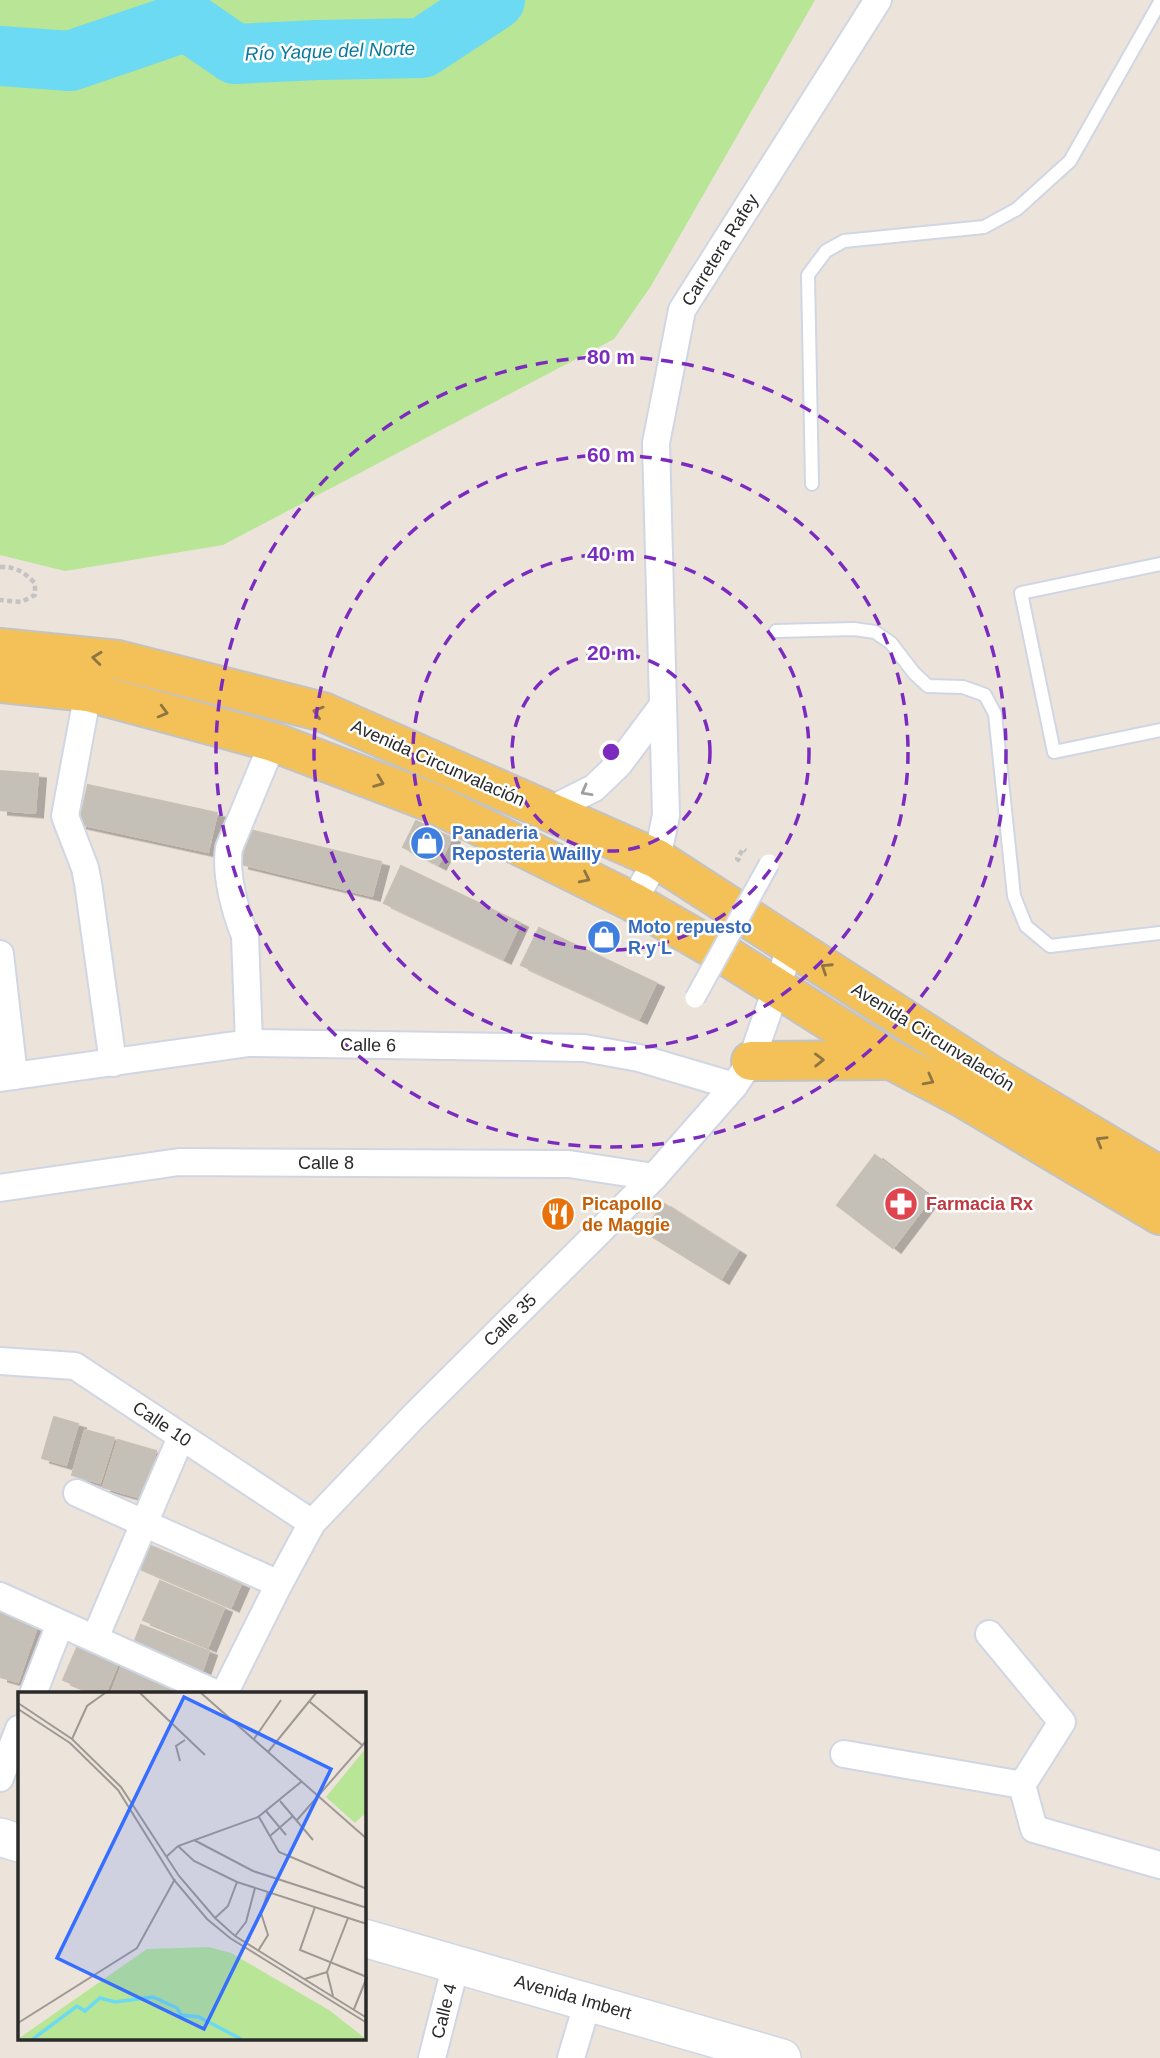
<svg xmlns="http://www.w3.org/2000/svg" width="1160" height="2058" viewBox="0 0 1160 2058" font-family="Helvetica,sans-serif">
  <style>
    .green { fill: #b8e596 }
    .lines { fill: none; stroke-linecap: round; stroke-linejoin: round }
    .river { stroke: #6bdaf2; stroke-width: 60 }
    .building { fill: #c4bfb7; stroke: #c8bfb5; stroke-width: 2; filter: url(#shadow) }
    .service-casing { stroke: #d0d6e3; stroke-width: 16 }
    .minor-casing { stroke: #d0d6e3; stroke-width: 30 }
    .secondary-casing { stroke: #d0d6e3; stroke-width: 40 }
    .primary-casing { stroke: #c3c3c3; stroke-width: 42 }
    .path { stroke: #c3c3c3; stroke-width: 4.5; stroke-dasharray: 5 3.5; stroke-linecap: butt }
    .service { stroke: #fff; stroke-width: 12 }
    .minor { stroke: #fff; stroke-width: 26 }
    .secondary { stroke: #fff; stroke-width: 37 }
    .primary { stroke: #f4c158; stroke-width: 38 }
    .pedestrian-bridge-casing { stroke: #d0d6e3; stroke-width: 23; stroke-linecap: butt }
    .pedestrian-bridge { stroke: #fff; stroke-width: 19 }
    .oneway { stroke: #8f7641 }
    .oneway2 { stroke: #9f9f9f }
    .ring { fill: none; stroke: #7b2cbf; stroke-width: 3.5; stroke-dasharray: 12 9 }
    .labels { text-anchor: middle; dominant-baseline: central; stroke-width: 5; stroke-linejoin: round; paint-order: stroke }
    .street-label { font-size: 18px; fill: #2a2a2a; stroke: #fff }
    .shop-label { font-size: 18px; font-weight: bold; fill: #366cbe; stroke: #fff; text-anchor: start }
    .food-label { font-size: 18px; font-weight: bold; fill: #c56008; stroke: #fff; text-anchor: start }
    .health-label { font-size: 18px; font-weight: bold; fill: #be3a42; stroke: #fff; text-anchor: start }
    .water-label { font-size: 19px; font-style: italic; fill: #0a799e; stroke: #fff }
    .inset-river { fill: none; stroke: #6bdaf2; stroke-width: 3.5 }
    .inset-road { fill: none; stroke: #9e9994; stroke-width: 2 }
    .view { fill: #366eff; fill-opacity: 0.15; stroke: #366eff; stroke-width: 3.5 }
    .inset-edge { fill: none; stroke: #2a2a2a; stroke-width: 3.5 }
    .centre { fill: #7b2cbf; stroke: #fff; stroke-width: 3.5 }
    .ring-label { font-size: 21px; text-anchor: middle; font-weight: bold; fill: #7b2cbf; stroke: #fff; stroke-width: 5; stroke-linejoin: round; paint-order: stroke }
  </style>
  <defs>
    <filter id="shadow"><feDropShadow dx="8" dy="4.5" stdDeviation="0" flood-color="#0004"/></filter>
  </defs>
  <rect width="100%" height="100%" fill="#ece3db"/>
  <polygon class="green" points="0,0 815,0 651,286 614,339 223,545 65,571 0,555"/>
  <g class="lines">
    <polyline class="river" points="0,56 70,61 187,21 235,54 318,50 422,48 495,0"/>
  </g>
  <g class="building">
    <polygon points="0,771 38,774 35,813 0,810"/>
    <polygon points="88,785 217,813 208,852 79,824"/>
    <polygon points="416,821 452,838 438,865 403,847"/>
    <polygon points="250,830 381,862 372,896 241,864"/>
    <polygon points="401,866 520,923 503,959 384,903"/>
    <polygon points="539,928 656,983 639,1019 521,965"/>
    <polygon points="875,1155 931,1198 893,1248 837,1205"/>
    <polygon points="663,1203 738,1251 721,1279 645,1232"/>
    <polygon points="54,1417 78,1424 66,1465 42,1458"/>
    <polygon points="85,1430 114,1438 100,1483 72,1475"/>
    <polygon points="118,1440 156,1451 141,1498 103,1487"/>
    <polygon points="144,1543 241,1584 231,1607 134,1565"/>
    <polygon points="160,1581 224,1608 208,1647 143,1620"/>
    <polygon points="0,1612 38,1624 18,1682 0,1677"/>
    <polygon points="141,1625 209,1651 201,1674 132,1648"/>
    <polygon points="79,1643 119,1661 105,1694 97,1694 63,1680"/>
    <polygon points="122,1665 194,1694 111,1694"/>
  </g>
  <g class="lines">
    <g class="service-casing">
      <g id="service">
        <polyline points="812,484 808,275 826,251 844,241 984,227 1017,209 1070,161 1160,2"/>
        <polyline points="1160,564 1021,593 1054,752 1160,730"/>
        <polyline points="776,631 854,629 875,632 891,643 914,673 928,686 963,687 985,695 995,714 1014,896 1026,926 1050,946 1160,933"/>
      </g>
    </g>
    <g class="minor-casing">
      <g id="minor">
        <polyline points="88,692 65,816 85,868 88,883 113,1063"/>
        <polyline points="548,811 594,788 619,764 663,705"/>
        <polyline points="633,902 657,859 666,815 656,443 682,310 878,0"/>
        <polyline points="0,954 14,1076"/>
        <path d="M249,1043L245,936C235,911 225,875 229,848L273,742"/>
        <polyline points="0,1078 249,1043 584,1048 639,1058 734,1086"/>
        <polyline points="0,1188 179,1162 569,1164 654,1177"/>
        <polyline points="0,1361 75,1366 312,1523"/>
        <polyline points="77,1493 279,1584"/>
        <polyline points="0,1596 217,1694"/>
        <polyline points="989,1634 1062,1722 1022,1785"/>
        <polyline points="95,1638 181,1437"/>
        <polyline points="33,1694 60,1624"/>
        <polyline points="224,1694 279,1584 312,1523 415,1415 654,1177 734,1086 751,1061 791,946"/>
        <polyline points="844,1754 1022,1785 1034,1829 1160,1865"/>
        <polyline points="0,1778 19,1729"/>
        <polyline points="432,2058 456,1964"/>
        <polyline points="571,2058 588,2001"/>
      </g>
    </g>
    <g class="secondary-casing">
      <g id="secondary">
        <polyline points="0,1837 19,1843"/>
        <polyline points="364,1938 782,2058"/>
      </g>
    </g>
    <g class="primary-casing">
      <g id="primary">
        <polyline points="0,648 118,660 323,712 657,859 986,1072 1160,1176"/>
        <polyline points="0,683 88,692 273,742 431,802 633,902 725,955 891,1060 963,1098 1160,1215"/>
        <polyline points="751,1061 891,1060"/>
      </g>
    </g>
    <g class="path">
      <path d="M0,567C15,566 24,572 35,583V595L21,602L0,600"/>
      <polyline points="740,861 737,859 743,849 746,851"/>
    </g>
    <use href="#service" class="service"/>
    <use href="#minor" class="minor"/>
    <use href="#secondary" class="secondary"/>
    <use href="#primary" class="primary"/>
    <g class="pedestrian-bridge-casing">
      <polyline id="pedestrian-bridge" points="695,998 769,864"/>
    </g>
    <use href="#pedestrian-bridge" class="pedestrian-bridge"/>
  </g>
  <defs><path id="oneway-chevron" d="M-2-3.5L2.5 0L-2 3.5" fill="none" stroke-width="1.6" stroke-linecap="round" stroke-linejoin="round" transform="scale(1.75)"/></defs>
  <g class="oneway">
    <use href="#oneway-chevron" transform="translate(97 658) rotate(-174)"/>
    <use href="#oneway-chevron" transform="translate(163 712) rotate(15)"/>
    <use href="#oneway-chevron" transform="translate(318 712) rotate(-163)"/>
    <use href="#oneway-chevron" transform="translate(379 782) rotate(21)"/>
    <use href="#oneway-chevron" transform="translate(585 878) rotate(26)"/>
    <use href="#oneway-chevron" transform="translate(826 968) rotate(-147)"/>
    <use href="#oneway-chevron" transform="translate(819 1060) rotate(-1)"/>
    <use href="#oneway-chevron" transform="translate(929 1080) rotate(28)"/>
    <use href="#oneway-chevron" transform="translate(1101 1141) rotate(-149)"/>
  </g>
  <use class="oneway2" href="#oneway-chevron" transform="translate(586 791) rotate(151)"/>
  <g class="ring">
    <circle cx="611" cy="752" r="99"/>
    <circle cx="611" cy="752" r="198"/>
    <circle cx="611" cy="752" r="297"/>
    <circle cx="611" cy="752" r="395"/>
  </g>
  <defs>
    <g id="shop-disc" transform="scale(1.75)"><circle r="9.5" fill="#3f7fe0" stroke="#fff"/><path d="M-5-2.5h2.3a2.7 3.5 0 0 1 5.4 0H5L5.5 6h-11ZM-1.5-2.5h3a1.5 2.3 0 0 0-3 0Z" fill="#fff"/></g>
    <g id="pharmacy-disc" transform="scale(1.75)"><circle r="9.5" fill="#e0444e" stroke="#fff"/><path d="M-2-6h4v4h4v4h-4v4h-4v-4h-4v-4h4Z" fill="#fff"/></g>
    <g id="restaurant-disc" transform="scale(1.75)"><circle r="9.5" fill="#e8710a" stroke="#fff"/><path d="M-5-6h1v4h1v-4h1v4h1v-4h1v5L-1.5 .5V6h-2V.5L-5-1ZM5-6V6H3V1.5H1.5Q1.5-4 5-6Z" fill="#fff"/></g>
  </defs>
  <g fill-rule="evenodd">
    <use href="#shop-disc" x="427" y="843"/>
    <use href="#shop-disc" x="604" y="937"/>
    <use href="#pharmacy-disc" x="901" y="1204"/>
    <use href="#restaurant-disc" x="558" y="1214"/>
  </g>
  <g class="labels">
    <g class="street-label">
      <text transform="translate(720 250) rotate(-58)">Carretera Rafey</text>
      <text transform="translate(438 763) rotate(24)">Avenida Circunvalación</text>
      <text transform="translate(933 1037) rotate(32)">Avenida Circunvalación</text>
      <text transform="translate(368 1045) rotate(1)">Calle 6</text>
      <text x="326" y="1163">Calle 8</text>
      <text transform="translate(510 1320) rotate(-45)">Calle 35</text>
      <text transform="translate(162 1424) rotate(34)">Calle 10</text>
      <text transform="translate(573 1997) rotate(16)">Avenida Imbert</text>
      <text transform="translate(444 2011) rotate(-76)">Calle 4</text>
    </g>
    <g class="shop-label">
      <text x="452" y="833">Panaderia<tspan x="452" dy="21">Reposteria Wailly</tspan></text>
      <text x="628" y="927">Moto repuesto<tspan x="628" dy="21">R y L</tspan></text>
    </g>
    <g class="food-label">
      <text x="582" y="1204">Picapollo<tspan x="582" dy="21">de Maggie</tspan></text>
    </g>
    <g class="health-label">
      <text x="926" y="1204">Farmacia Rx</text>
    </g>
    <g class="water-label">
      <text transform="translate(330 51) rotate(-2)">Río Yaque del Norte</text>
    </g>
  </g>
  <g transform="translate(18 1692)">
    <rect width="348" height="348" fill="#ece3db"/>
    <path d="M348,56V126L345,123L337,131L308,105ZM191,255L213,261L311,318L348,347H0L129,257Z" fill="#b8e596"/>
    <path class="inset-river" d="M15,347L59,314L67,319L82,306L97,310L135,305L159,316L163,323L181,325L223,347"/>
    <path class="inset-road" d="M122,1L187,63M183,1L349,147M292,10L344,53M0,11L54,47L103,95L161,184L197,226L217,244L349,326M0,17L52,51L100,98L156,188L189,227L212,246L349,331M54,47L69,14L87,1M236,47L263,8M250,60L298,1M162,69L158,54L167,48M262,109L295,148M248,119L268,143M241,125L261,160L349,197M279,128L349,48M252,144L275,124M176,148L235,179L349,216M160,154L176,169L219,190L349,232M148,165L160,154L240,125L283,90M297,215L282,258L349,285M197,226L210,214L219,190M217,244L228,230L237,196M240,259L250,243L243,221L250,200M287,287L309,280M315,304L309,280L330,226M336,317L349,285M0,331L119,256L157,187"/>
    <path class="view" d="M166,5L313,77L186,337L39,266Z"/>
    <rect width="348" height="348" class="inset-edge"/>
  </g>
  <circle cx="611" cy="752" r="10" class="centre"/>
  <g class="ring-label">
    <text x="611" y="364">80 m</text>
    <text x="611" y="462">60 m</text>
    <text x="611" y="561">40 m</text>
    <text x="611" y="660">20 m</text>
  </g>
</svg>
